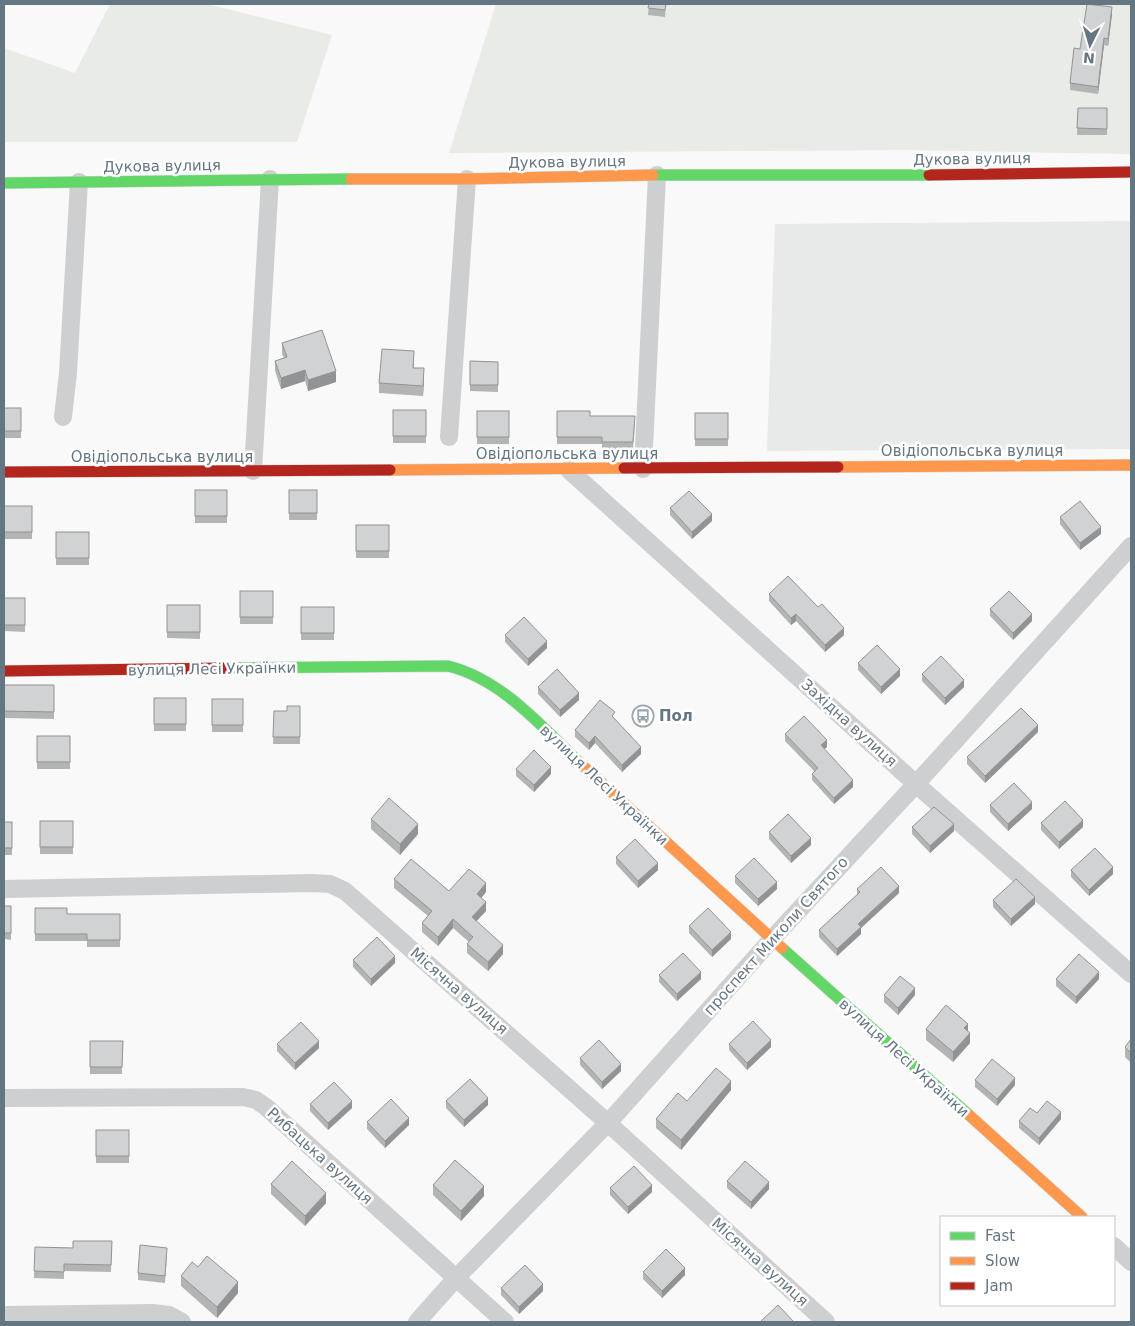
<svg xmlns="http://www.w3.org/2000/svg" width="1135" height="1326" viewBox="0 0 1135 1326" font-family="'DejaVu Sans',sans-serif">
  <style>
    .built { fill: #e8e9e9 }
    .green { fill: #e8ebe6 }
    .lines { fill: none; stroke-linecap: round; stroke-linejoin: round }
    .fast-casing { stroke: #d5d6d7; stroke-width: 12 }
    .slow-casing { stroke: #d5d6d7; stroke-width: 12 }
    .jam-casing { stroke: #d5d6d7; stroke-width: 12 }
    .street { stroke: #cecfd0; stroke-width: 18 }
    .fast { stroke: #63d668; stroke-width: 11 }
    .slow { stroke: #ff974d; stroke-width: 11 }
    .jam { stroke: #b3261e; stroke-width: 11 }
    .wall { fill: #b3b5b5 }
    .shaded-wall { fill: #929394 }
    .building { fill: #d0d2d3; stroke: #929394 }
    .labels { text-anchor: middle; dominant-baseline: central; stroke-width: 5; stroke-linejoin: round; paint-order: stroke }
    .street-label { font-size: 15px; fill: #657683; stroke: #fff }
    .poi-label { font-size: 15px; font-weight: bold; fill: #657683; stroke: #fff; text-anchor: start }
  </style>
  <rect width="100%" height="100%" fill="#f9f9f9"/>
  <polygon class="built" points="1131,221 1131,449 767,451 775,224"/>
  <g class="green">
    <polygon points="110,4 207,4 332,35 297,142 4,142 4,48 75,73"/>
    <polygon points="496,4 1131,4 1131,154 908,150 449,153"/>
  </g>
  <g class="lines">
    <g class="fast-casing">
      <g id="fast">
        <polyline points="653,175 929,175"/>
        <polyline points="4,183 351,179"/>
        <path d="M230,668L448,666C502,679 543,728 582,765"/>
        <polyline points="782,948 969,1115"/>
      </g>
    </g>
    <g class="slow-casing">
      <g id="slow">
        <polyline points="351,179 467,179 653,175"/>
        <polyline points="838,467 1131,465"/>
        <polyline points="390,470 624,468"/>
        <polyline points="582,765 782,948"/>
        <polyline points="969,1115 1082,1217"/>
      </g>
    </g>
    <g class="jam-casing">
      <g id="jam">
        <polyline points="929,175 1131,172"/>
        <polyline points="624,468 838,467"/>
        <polyline points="4,472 390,470"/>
        <polyline points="4,671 230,668"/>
      </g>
    </g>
    <g class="street">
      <polyline points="63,417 68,373 79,182"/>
      <polyline points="449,437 467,179"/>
      <polyline points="643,469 657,175"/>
      <polyline points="569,470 916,784 1131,974"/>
      <polyline points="253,471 270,179"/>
      <polyline points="4,889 312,883 330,884 345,891 608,1123 826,1322"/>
      <polyline points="4,1098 243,1097 256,1100 266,1107 505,1322"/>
      <polyline points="1114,1246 1131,1262"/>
      <polyline points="4,1315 153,1313 169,1315 182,1322"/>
      <polyline points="417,1322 456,1278 608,1123 772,939 916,784 1131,546"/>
    </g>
    <use href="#fast" class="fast"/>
    <use href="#slow" class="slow"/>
    <use href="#jam" class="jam"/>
  </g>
  <g class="wall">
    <polygon points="649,4 666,4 665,17 648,15"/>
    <polygon points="1112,14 1108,46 1104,45 1098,94 1070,90 1070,83 1080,49"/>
    <polygon points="1078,108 1107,108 1107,135 1077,135"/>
    <polygon points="282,343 336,382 308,391 305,381 281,389 275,371 275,361 284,358 282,354"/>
    <polygon points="470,361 498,362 498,392 470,391"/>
    <polygon points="414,362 414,368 424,379 423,396 379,393 379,383"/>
    <rect x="4" y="408" width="17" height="30"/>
    <rect x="393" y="410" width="33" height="33"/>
    <rect x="477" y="411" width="32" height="33"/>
    <polygon points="557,411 635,423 633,449 602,449 602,444 557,444"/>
    <rect x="695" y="413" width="33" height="33"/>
    <rect x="195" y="490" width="32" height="33"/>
    <rect x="289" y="490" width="28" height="30"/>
    <rect x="4" y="506" width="28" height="33"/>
    <polygon points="670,508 712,521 692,539 670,515"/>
    <polygon points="1060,517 1101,534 1080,550 1060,524"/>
    <rect x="356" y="525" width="33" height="33"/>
    <rect x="56" y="532" width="33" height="33"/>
    <rect x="240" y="591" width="33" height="33"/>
    <polygon points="769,594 818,607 844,635 825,652 796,621 791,625 769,601"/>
    <polygon points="4,598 25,598 25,632 4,631"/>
    <polygon points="167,605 200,605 200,639 167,638"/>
    <rect x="301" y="607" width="33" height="33"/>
    <polygon points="990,609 1032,621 1013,640 990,616"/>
    <polygon points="505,635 547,648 528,666 505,642"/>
    <polygon points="858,663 900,676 881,694 858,670"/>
    <polygon points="922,674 964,687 945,705 922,681"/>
    <polygon points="4,685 54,685 54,719 4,718"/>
    <polygon points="538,687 579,700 560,717 538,694"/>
    <rect x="154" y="698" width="32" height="33"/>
    <rect x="212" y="699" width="31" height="33"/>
    <polygon points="300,706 300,744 273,744 274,711 287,711"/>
    <polygon points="615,719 641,754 622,772 595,743 589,750 575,737 575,730"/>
    <polygon points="1038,732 985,783 967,764 967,757"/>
    <polygon points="785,734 827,747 824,749 853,787 834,804 812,780 812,774 814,771 785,741"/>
    <rect x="37" y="736" width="33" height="33"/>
    <polygon points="516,769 551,774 534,792 516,776"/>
    <polygon points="990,805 1032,809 1008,831 990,812"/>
    <polygon points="371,819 418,834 400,855 371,829"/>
    <rect x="40" y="821" width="33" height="33"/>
    <rect x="4" y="822" width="8" height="33"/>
    <polygon points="1041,823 1083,827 1059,849 1041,830"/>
    <polygon points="912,827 954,831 930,853 912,834"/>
    <polygon points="769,832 811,845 791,863 769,839"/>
    <polygon points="616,857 658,870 638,888 616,864"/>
    <polygon points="1071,870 1113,874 1089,896 1071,877"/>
    <polygon points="735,876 777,889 758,906 735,883"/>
    <polygon points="394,879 449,891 486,892 481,898 486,911 476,921 503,954 488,971 467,953 467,944 469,942 453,928 438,946 422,932 422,923 428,916 394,888"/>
    <polygon points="857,889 899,893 861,928 861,934 837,956 819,937 819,930 857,895"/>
    <polygon points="993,900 1035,904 1011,926 993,907"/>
    <polygon points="4,906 11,906 11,940 4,939"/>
    <polygon points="35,908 67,914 120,914 120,947 87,947 87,941 35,941"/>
    <polygon points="689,926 731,939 712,957 689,933"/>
    <polygon points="353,960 395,963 371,986 353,967"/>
    <polygon points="659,975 701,979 677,1001 659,982"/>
    <polygon points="1056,979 1099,979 1076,1004 1056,986"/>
    <polygon points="884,995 915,995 898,1015 884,1002"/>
    <polygon points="926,1029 968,1031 970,1043 953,1062 926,1040"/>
    <polygon points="1131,1039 1131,1063 1125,1057 1125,1047"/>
    <polygon points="90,1041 123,1041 122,1074 90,1074"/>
    <polygon points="277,1044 319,1048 295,1070 277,1051"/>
    <polygon points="729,1044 771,1047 747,1070 729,1050"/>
    <polygon points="580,1058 621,1071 602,1089 580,1065"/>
    <polygon points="975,1080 1015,1085 997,1106 975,1087"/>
    <polygon points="731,1090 681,1150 656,1128 656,1119 687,1101"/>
    <polygon points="446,1101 488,1105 464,1127 446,1108"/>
    <polygon points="310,1104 352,1108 328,1130 310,1111"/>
    <polygon points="1037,1113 1061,1119 1039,1145 1019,1128 1019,1121"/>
    <polygon points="367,1122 409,1125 385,1148 367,1129"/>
    <rect x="96" y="1130" width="33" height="33"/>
    <polygon points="727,1181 769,1189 751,1209 727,1188"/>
    <polygon points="271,1184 326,1203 305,1226 271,1194"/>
    <polygon points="433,1185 484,1196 461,1221 433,1195"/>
    <polygon points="610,1188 652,1192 628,1214 610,1195"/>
    <polygon points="112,1241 111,1272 64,1271 64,1279 34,1278 35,1247 73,1248"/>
    <polygon points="167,1254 165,1283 138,1280 138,1273"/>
    <polygon points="198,1267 238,1293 217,1318 181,1286 181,1276"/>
    <polygon points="643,1272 685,1275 662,1298 643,1279"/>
    <polygon points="501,1288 543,1291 519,1314 501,1295"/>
  </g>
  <g class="shaded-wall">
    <polygon points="1112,7 1112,14 1108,46 1108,39"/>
    <polygon points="1104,38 1104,45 1098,94 1098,87"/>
    <polygon points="424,368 424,379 423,396 423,386"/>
    <polygon points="305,370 305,381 281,389 281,378"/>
    <polygon points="336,371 336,382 308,391 308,380"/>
    <polygon points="712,514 712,521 692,539 692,532"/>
    <polygon points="1101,527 1101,534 1080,550 1080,543"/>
    <polygon points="796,614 796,621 791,625 791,618"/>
    <polygon points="1032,614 1032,621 1013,640 1013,633"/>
    <polygon points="844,628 844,635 825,652 825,645"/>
    <polygon points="547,641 547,648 528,666 528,659"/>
    <polygon points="900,669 900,676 881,694 881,687"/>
    <polygon points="964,680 964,687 945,705 945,698"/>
    <polygon points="579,693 579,700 560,717 560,710"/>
    <polygon points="1038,725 1038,732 985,783 985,776"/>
    <polygon points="595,736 595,743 589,750 589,743"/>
    <polygon points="827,740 827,747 821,752 821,745"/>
    <polygon points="641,747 641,754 622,772 622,765"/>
    <polygon points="551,767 551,774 534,792 534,785"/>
    <polygon points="853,780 853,787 834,804 834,798"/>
    <polygon points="1032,802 1032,809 1008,831 1008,824"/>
    <polygon points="1083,820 1083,827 1059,849 1059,842"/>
    <polygon points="418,824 418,834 400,855 400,844"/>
    <polygon points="954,824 954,831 930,853 930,846"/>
    <polygon points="811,838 811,845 791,863 791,856"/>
    <polygon points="658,863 658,870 638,888 638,881"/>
    <polygon points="1113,867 1113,874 1089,896 1089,890"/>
    <polygon points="777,882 777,889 758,906 758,899"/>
    <polygon points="486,883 486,892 477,903 477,894"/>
    <polygon points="899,886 899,893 861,928 861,934 837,956 837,949 858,924"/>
    <polygon points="1035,897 1035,904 1011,926 1011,919"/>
    <polygon points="486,902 486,911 472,926 472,917"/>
    <polygon points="453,919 453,928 438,946 438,937"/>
    <polygon points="731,932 731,939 712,957 712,950"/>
    <polygon points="503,945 503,954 488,971 488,962"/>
    <polygon points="395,956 395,963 371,986 371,979"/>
    <polygon points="701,972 701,979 677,1001 677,994"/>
    <polygon points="1099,972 1099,979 1076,1004 1076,997"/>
    <polygon points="915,988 915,995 898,1015 898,1008"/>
    <polygon points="968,1024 968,1034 964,1028"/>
    <polygon points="970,1033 970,1043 953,1062 953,1052"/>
    <polygon points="771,1040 771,1047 747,1070 747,1063"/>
    <polygon points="319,1041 319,1048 295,1070 295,1063"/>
    <polygon points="621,1064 621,1071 602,1089 602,1082"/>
    <polygon points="1015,1078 1015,1085 997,1106 997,1099"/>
    <polygon points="731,1081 731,1090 681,1150 681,1140"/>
    <polygon points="488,1098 488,1105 464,1127 464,1120"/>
    <polygon points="352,1101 352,1108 328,1130 328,1123"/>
    <polygon points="1061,1112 1061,1119 1039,1145 1039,1138"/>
    <polygon points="409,1118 409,1125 385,1148 385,1141"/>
    <polygon points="769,1182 769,1189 751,1209 751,1202"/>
    <polygon points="652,1185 652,1192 628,1214 628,1207"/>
    <polygon points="484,1186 484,1196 461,1221 461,1211"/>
    <polygon points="326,1193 326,1203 305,1226 305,1216"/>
    <polygon points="685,1268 685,1275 662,1298 662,1291"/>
    <polygon points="238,1282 238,1293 217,1318 217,1307"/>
    <polygon points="543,1284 543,1291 519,1314 519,1307"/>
  </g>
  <g class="building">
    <polygon points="649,4 666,4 665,10 648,8"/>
    <polygon points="1087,4 1112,7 1108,39 1104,38 1098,87 1070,83 1074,48 1080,49"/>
    <polygon points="1078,108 1107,108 1107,129 1077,128"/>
    <polygon points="322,330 336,371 308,380 305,370 281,378 275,361 287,357 282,343"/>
    <polygon points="382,349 414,351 413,368 424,368 423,386 379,383"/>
    <polygon points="470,361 498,362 498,385 470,385"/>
    <rect x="4" y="408" width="17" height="23"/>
    <rect x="393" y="410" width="33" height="26"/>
    <rect x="477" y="411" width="32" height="26"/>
    <polygon points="557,411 590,411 590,416 635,416 633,442 602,442 602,437 557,437"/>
    <rect x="695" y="413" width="33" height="26"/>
    <rect x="195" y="490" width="32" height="26"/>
    <rect x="289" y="490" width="28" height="23"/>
    <polygon points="689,491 712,514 692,532 670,508"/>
    <polygon points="1080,501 1101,527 1080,543 1060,517"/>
    <rect x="4" y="506" width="28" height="26"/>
    <rect x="356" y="525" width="33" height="26"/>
    <rect x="56" y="532" width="33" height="26"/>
    <polygon points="788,576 818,607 822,604 844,628 825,645 796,614 791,618 769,594"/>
    <rect x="240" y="591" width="33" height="26"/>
    <polygon points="1009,591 1032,614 1013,633 990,609"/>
    <rect x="4" y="598" width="21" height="27"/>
    <rect x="167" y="605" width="33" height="27"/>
    <rect x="301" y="607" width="33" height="26"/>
    <polygon points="524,617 547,641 528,659 505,635"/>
    <polygon points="877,645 900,669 881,687 858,663"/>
    <polygon points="941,656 964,680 945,698 922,674"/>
    <polygon points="557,669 579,693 560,710 538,687"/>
    <polygon points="4,685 54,685 54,712 4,711"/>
    <rect x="154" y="698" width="32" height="26"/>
    <rect x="212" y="699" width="31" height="26"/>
    <polygon points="600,700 615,712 612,716 641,747 622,765 595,736 589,743 575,730"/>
    <polygon points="287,706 300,706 300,737 273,737 274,711 287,711"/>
    <polygon points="1021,708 1038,725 985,776 967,757"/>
    <polygon points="804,716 827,740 821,745 853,780 834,798 812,774 818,768 785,734"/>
    <rect x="37" y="736" width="33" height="26"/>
    <polygon points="534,750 551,767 534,785 516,769"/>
    <polygon points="1014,783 1032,802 1008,824 990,805"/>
    <polygon points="389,798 418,824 400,844 371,819"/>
    <polygon points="1065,801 1083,820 1059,842 1041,823"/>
    <polygon points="934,807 954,824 930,846 912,827"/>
    <polygon points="788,814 811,838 791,856 769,832"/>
    <rect x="40" y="821" width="33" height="26"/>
    <rect x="4" y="822" width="8" height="26"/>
    <polygon points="635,839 658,863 638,881 616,857"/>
    <polygon points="1095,848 1113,867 1089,890 1071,870"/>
    <polygon points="754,858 777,882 758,899 735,876"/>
    <polygon points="411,859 449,891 469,869 486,883 477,894 486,902 472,917 503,945 488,962 467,944 473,937 453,919 438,937 422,923 432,911 394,879"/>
    <polygon points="881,867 899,886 858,924 861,927 837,949 819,930 860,892 857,889"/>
    <polygon points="1016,879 1035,897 1011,919 993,900"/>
    <rect x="4" y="906" width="7" height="27"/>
    <polygon points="35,908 67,908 67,914 120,914 120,940 87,940 87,934 35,934"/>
    <polygon points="708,908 731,932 712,950 689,926"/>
    <polygon points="377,937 395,956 371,979 353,960"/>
    <polygon points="683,953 701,972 677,994 659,975"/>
    <polygon points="1079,954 1099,972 1076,997 1056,979"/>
    <polygon points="900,976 915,988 898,1008 884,995"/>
    <polygon points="946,1005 968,1024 964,1028 970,1033 953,1052 926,1029"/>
    <polygon points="753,1021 771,1040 747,1063 729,1044"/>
    <polygon points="301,1022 319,1041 295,1063 277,1044"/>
    <polygon points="1131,1039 1131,1053 1125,1047"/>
    <polygon points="599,1040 621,1064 602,1082 580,1058"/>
    <polygon points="90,1041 123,1041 122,1067 90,1067"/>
    <polygon points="992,1059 1015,1078 997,1099 975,1080"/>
    <polygon points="716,1068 731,1081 681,1140 656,1119 678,1093 687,1101"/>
    <polygon points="470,1079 488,1098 464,1120 446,1101"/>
    <polygon points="334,1082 352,1101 328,1123 310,1104"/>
    <polygon points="391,1099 409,1118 385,1141 367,1122"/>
    <polygon points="1047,1101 1061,1112 1039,1138 1019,1121 1030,1108 1037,1113"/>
    <rect x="96" y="1130" width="33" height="26"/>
    <polygon points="455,1160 484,1186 461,1211 433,1185"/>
    <polygon points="292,1161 326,1193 305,1216 271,1184"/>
    <polygon points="745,1161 769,1182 751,1202 727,1181"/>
    <polygon points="634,1166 652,1185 628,1207 610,1188"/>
    <polygon points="73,1241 112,1241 111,1265 64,1264 64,1272 34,1271 35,1247 73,1248"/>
    <polygon points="140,1245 167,1248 165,1276 138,1273"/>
    <polygon points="666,1249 685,1268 662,1291 643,1272"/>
    <polygon points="207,1256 238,1282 217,1307 181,1276 192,1262 198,1267"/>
    <polygon points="525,1265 543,1284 519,1307 501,1288"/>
    <polygon points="778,1305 794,1322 760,1322"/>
  </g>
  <defs>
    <g id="bus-ring" transform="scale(1.125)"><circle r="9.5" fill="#fff" stroke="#99a4ac" stroke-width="1.5"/><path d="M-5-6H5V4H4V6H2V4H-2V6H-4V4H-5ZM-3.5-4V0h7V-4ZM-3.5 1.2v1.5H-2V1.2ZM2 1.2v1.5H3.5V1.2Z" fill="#99a4ac"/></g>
  </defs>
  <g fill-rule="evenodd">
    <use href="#bus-ring" x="643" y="716"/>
  </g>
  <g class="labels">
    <g class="street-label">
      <text transform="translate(972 159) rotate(-1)">Дукова вулиця</text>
      <text transform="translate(567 162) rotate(-1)">Дукова вулиця</text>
      <text transform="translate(162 166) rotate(-1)">Дукова вулиця</text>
      <text x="972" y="451">Овідіопольська вулиця</text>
      <text x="567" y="454">Овідіопольська вулиця</text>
      <text x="162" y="457">Овідіопольська вулиця</text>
      <text transform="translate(212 669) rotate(-1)">вулиця Лесі Українки</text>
      <text transform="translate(849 723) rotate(42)">Західна вулиця</text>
      <text transform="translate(604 785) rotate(43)">вулиця Лесі Українки</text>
      <text transform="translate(776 936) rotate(-48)">проспект Миколи Святого</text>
      <text transform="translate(459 991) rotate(41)">Місячна вулиця</text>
      <text transform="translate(904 1058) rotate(42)">вулиця Лесі Українки</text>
      <text transform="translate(320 1156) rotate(42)">Рибацька вулиця</text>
      <text transform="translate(760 1262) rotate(42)">Місячна вулиця</text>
    </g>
    <g class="poi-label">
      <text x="659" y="716">Пол</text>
    </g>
  </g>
  <rect width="1135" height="1326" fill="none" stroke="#657683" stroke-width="10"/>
  <rect x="940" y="1216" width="175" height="90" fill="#ffffff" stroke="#c1c8cd"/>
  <rect x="950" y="1232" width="25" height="8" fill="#63d668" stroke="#c1c8cd"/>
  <text x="985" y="1241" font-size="15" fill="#657683">Fast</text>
  <rect x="950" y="1257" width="25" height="8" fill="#ff974d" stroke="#c1c8cd"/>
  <text x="985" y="1266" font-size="15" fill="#657683">Slow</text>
  <rect x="950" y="1282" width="25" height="8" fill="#b3261e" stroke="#c1c8cd"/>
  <text x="985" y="1291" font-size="15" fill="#657683">Jam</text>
  <g transform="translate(1090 45) rotate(185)" stroke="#ffffff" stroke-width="4" paint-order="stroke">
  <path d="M0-4L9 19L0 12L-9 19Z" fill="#657683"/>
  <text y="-8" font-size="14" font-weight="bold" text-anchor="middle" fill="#657683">N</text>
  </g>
</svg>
